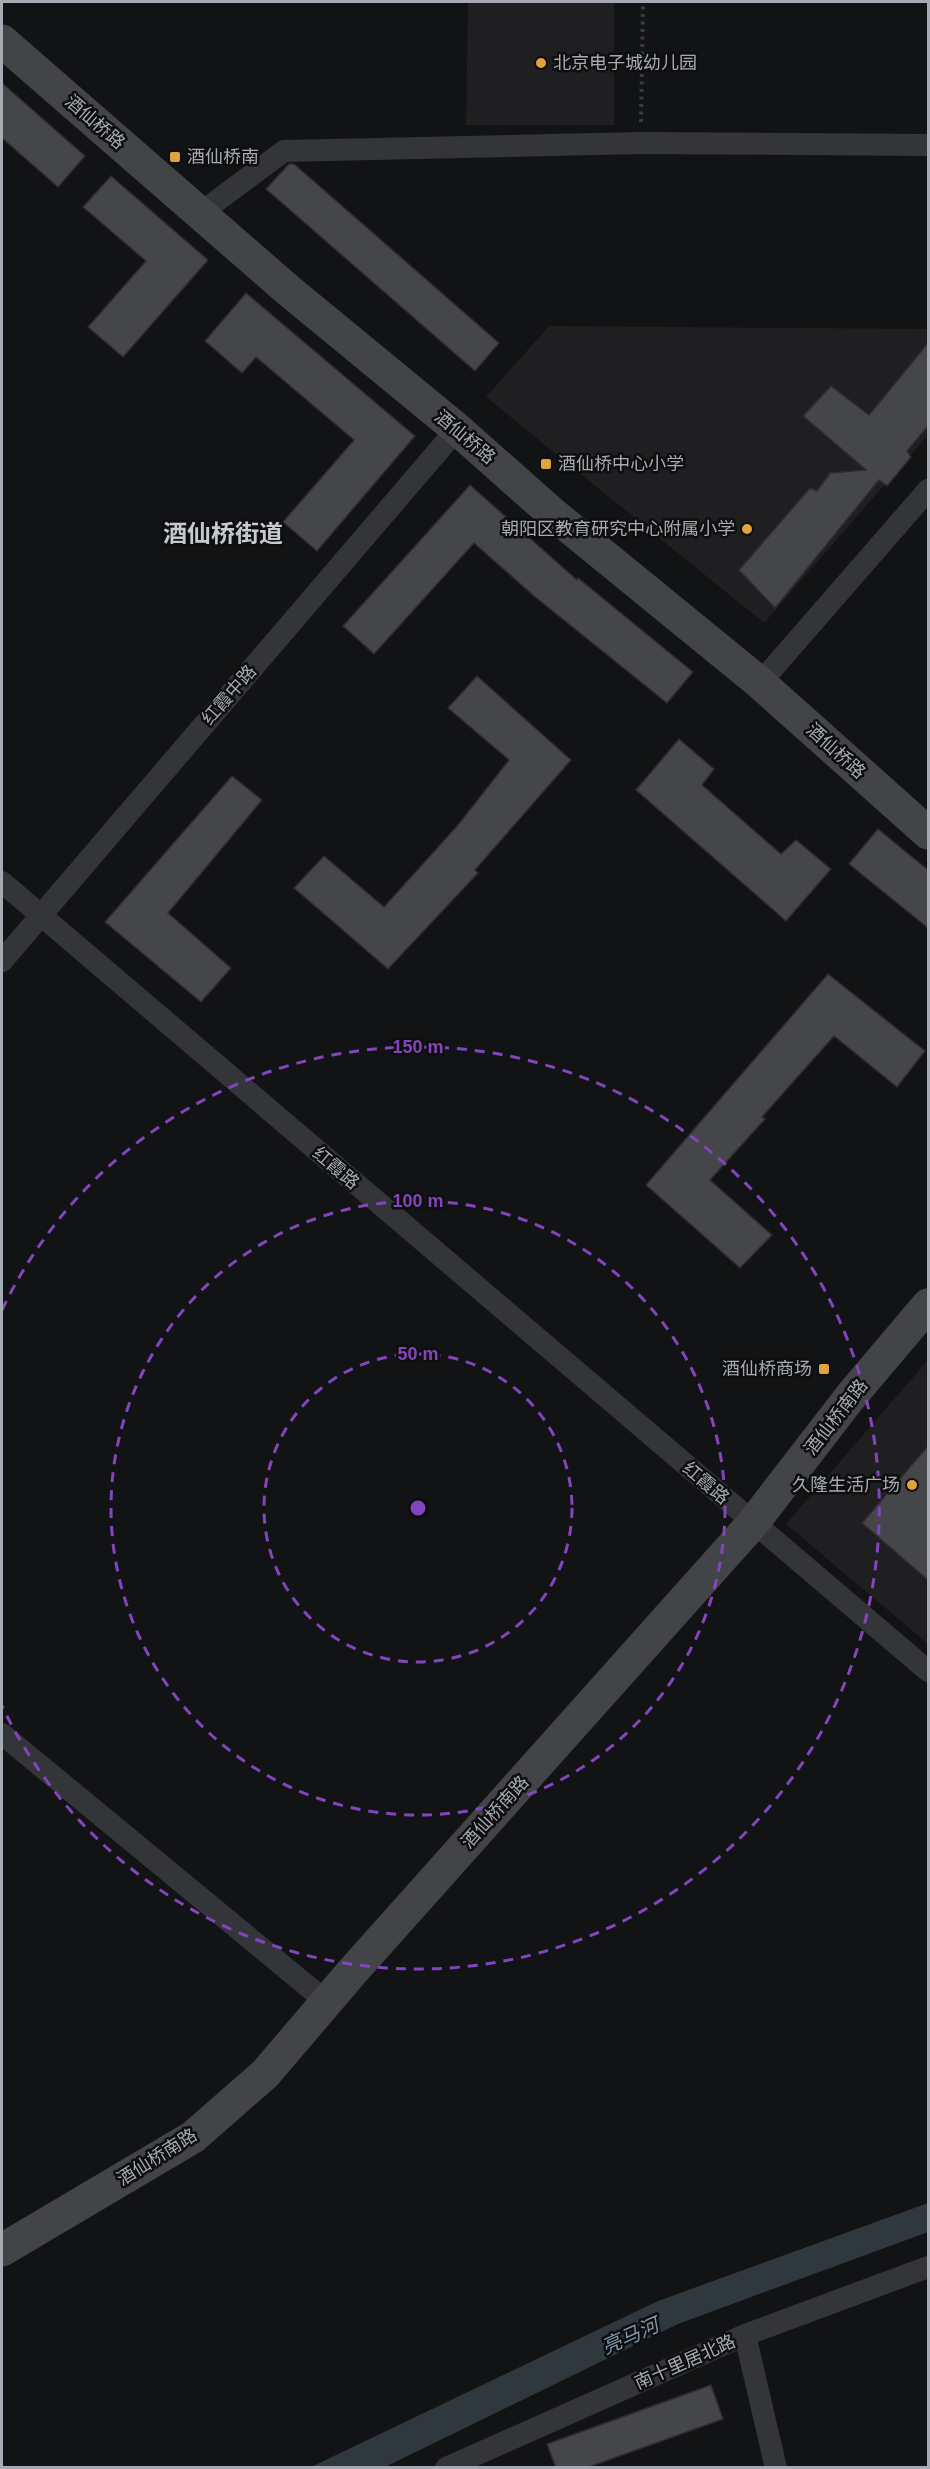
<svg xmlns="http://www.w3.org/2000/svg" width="930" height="2469" viewBox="0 0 930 2469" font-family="Helvetica,'Noto Sans SC',sans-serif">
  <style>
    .built { fill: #1f1f21 }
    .water { fill: #2f383d }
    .building { fill: #444649; stroke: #2d2d30; stroke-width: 1.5 }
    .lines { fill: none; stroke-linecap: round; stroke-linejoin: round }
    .path { stroke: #3a3c3f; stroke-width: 4; stroke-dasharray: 3 4.5; stroke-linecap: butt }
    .street { stroke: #343539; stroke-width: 22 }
    .secondary { stroke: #424448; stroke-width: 33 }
    .ring { fill: none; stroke: #8345bd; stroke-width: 3; stroke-dasharray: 10 8 }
    .poi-dot { fill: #e2a23c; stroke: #0e0e0f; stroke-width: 2 }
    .labels { text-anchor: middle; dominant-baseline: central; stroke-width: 5; stroke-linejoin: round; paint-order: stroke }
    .poi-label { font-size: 18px; fill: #a5aab3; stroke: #0e0e0f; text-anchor: start }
    .street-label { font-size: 18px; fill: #a5aab3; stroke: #0e0e0f }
    .water-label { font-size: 20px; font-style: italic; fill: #7e99ac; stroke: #0e0e0f }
    .district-label { font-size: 24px; font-weight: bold; fill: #c6c9d0; stroke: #0e0e0f }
    .centre { fill: #8345bd; stroke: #0e0e0f; stroke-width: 3 }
    .ring-label { font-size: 18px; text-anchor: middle; font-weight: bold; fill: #8345bd; stroke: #0e0e0f; stroke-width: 5; stroke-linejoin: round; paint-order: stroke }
  </style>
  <rect width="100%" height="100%" fill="#121314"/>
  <g class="built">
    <polygon points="468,2 614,2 614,125 466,125"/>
    <polygon points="549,326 928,329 928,435 764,623 486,397"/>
    <polygon points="928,1360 928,1644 786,1524"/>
  </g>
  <polygon class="water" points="928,2203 928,2232 678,2324 385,2467 311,2467 658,2301"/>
  <g class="building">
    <polygon points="2,83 85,156 58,187 2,138"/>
    <polygon points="289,164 294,164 499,343 475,371 266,189"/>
    <polygon points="111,176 208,260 123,357 88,327 146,261 83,207"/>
    <polygon points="246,293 415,436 317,551 283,522 354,440 256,357 242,373 205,341"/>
    <polygon points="928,343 928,426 907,451 911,457 887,486 879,480 775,608 739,570 810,488 817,491 830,473 866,470 803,416 831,386 869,415"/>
    <polygon points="470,485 577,580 578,578 693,672 667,703 534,596 474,543 374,654 343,626"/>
    <polygon points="477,676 571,760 475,870 478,873 388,969 294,888 324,856 384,907 458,825 509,760 448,708"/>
    <polygon points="679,739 714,769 702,785 781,854 796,840 831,869 786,921 636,790"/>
    <polygon points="232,776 262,800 168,913 231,968 201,1002 105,922"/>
    <polygon points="878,829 928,870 928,928 849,864"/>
    <polygon points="828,974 925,1051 897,1087 834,1036 762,1117 765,1119 710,1180 772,1235 740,1268 646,1185"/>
    <polygon points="928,1446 928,1580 862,1523"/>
    <polygon points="711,2385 723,2419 586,2468 556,2468 547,2444"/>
  </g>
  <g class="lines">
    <polyline class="path" points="641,122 643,2"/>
    <g class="street">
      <polyline points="199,214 284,151 640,143 928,145"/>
      <polyline points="760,683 928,490"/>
      <polyline points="2,882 928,1671"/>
      <polyline points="2,961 457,429"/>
      <polyline points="2,1734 328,2003"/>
      <polyline points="745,2335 776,2468"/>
      <polyline points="446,2468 745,2335 928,2267"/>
    </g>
    <g class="secondary">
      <polyline points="2,41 288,290 457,429 553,514 760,683 928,833"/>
      <polyline points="2,2250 193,2137 265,2074 352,1972 753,1523 851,1396 928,1305"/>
    </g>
  </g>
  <g class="ring">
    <circle cx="418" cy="1508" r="154"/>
    <circle cx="418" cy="1508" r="307"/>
    <path d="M2 1310A461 461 0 1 1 2 1706"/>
  </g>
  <g class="poi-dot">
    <circle cx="541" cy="63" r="6"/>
    <rect x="169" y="151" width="12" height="12" rx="3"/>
    <rect x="540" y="458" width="12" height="12" rx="3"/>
    <circle cx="747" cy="529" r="6"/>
    <rect x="818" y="1363" width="12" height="12" rx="3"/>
    <circle cx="912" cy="1485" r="6"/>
  </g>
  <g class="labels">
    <g class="poi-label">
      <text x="553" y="63">北京电子城幼儿园</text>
      <text x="187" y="157">酒仙桥南</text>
      <text x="558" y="464">酒仙桥中心小学</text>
      <text x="735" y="529" text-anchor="end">朝阳区教育研究中心附属小学</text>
      <text x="812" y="1369" text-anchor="end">酒仙桥商场</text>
      <text x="900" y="1485" text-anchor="end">久隆生活广场</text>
    </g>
    <g class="street-label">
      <text transform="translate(95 122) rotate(41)">酒仙桥路</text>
      <text transform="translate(465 437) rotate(40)">酒仙桥路</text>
      <text transform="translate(229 695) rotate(-49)">红霞中路</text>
      <text transform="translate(836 751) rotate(42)">酒仙桥路</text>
      <text transform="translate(336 1168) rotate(40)">红霞路</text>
      <text transform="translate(836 1417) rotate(-52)">酒仙桥南路</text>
      <text transform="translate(706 1483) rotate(40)">红霞路</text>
      <text transform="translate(495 1812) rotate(-48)">酒仙桥南路</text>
      <text transform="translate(157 2157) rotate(-32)">酒仙桥南路</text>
      <text transform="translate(685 2362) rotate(-24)">南十里居北路</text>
    </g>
    <g class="water-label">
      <text transform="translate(630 2336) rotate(-24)">亮马河</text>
    </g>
    <g class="district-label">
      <text x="223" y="533">酒仙桥街道</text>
    </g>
  </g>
  <circle cx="418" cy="1508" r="9" class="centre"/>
  <g class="ring-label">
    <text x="418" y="1053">150 m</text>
    <text x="418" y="1207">100 m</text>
    <text x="418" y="1360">50 m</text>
  </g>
  <rect width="930" height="2469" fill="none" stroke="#a5aab3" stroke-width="6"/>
</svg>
